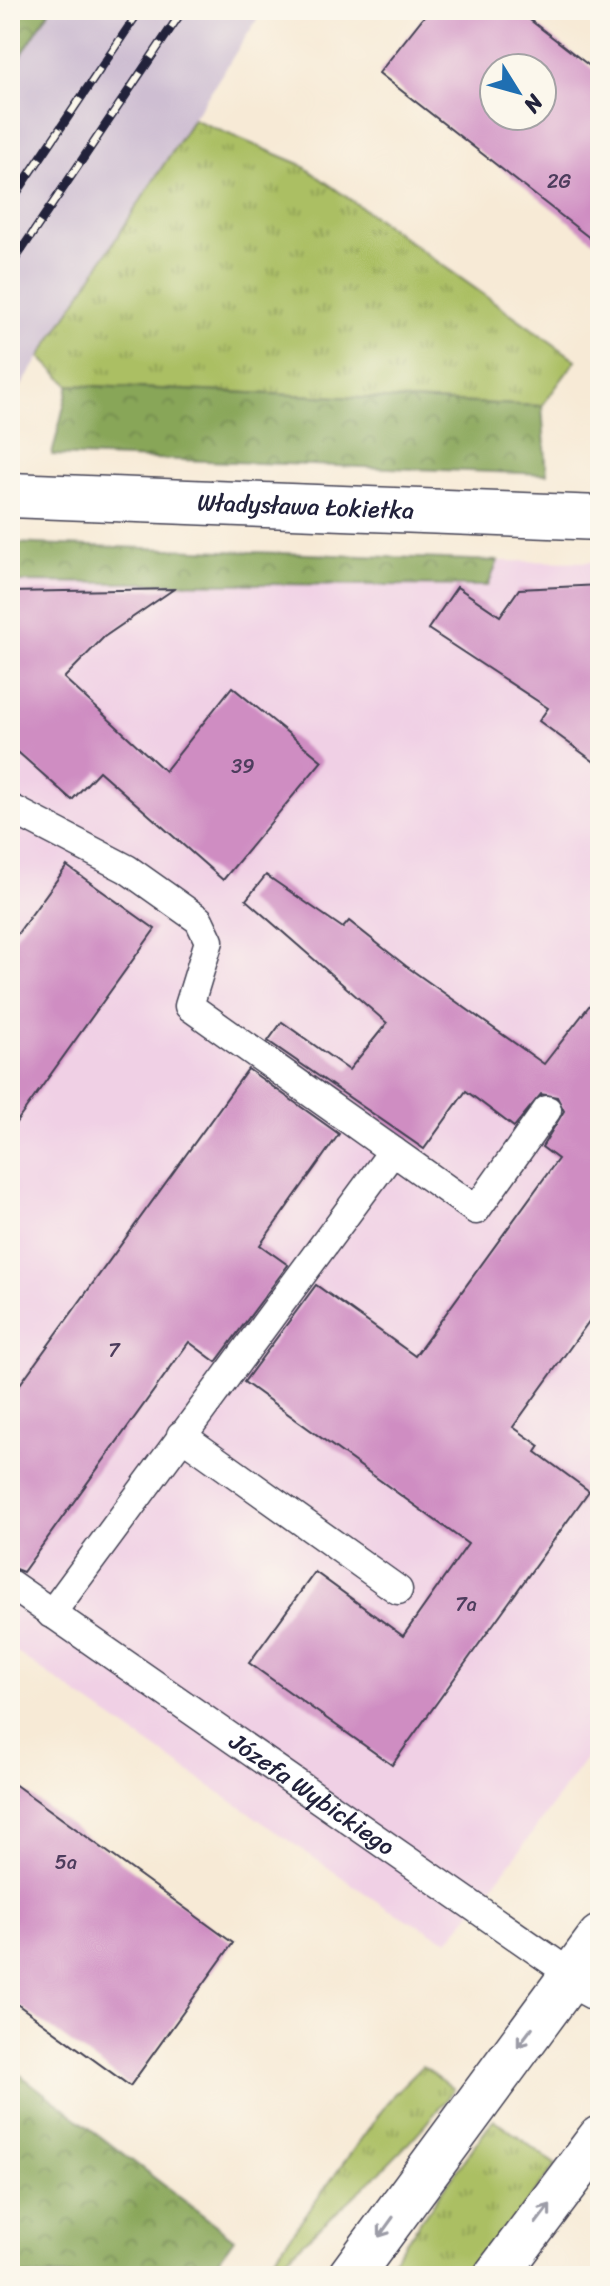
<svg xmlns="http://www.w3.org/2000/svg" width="610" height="2286" viewBox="0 0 610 2286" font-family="Sriracha,sans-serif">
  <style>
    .built { fill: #f0d0e5 }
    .industrial { fill: #cebed2 }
    .grass { fill: url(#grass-tufts); stroke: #66704f; stroke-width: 2 }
    .forest { fill: url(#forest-crowns); stroke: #55644a; stroke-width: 2 }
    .building { fill: #cf8dc2; fill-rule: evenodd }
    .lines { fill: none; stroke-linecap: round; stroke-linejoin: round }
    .lane-casing { stroke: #424052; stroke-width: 31 }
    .street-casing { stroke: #424052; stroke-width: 47 }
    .secondary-casing { stroke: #424052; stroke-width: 47 }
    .lane { stroke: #fff; stroke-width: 28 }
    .street { stroke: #fff; stroke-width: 44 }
    .secondary { stroke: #fff; stroke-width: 44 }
    .rail-casing { stroke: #22223b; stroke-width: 9 }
    .rail { stroke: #fbf7ec; stroke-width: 6; stroke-dasharray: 18; stroke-linecap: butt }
    .oneway { stroke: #9c9ca7 }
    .labels { text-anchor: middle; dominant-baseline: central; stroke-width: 7; stroke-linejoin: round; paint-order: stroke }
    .number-label { font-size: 20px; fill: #4d3d5d }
    .street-label { font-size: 24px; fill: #22223b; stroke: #fbf7ec }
  </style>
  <defs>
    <pattern id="grass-tufts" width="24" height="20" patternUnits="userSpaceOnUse" patternTransform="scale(2)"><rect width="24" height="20" fill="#abbf63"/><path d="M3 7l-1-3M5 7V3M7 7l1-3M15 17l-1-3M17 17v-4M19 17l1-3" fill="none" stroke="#8b9b53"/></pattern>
    <pattern id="forest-crowns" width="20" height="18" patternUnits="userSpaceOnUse" patternTransform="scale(2)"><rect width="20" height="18" fill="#88a659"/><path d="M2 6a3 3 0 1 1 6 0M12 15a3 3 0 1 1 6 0" fill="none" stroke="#6f874b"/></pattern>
  </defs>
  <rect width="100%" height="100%" fill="#fbf7ec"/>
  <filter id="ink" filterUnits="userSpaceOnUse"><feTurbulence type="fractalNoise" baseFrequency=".0125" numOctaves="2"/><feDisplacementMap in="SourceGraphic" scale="16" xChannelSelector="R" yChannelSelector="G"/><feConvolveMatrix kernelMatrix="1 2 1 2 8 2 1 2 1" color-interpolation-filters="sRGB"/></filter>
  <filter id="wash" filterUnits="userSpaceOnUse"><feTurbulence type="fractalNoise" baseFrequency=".006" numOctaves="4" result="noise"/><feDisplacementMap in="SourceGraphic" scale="32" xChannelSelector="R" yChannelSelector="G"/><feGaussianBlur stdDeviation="1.8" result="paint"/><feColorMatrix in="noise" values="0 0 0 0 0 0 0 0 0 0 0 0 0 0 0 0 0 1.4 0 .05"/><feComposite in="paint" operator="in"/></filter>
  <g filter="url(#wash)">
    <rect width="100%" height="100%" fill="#f7ead6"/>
    <polygon class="built" points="498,561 600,562 600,1739 512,1861 448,1941 388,1909 10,1648 10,582 488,586"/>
    <polygon class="industrial" points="50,10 263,10 10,404 10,73"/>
    <g class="grass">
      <polygon points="193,119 300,164 576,360 542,406 69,385 40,357"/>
      <path d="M422,2066L454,2089C397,2165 334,2212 267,2276H261L394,2094Z"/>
      <polygon points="494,2119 556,2165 471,2276 381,2276"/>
    </g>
    <g class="forest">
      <polygon points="10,10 50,10 10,73"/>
      <polygon points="69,385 542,406 547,474 52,455"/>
      <polygon points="10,543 498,561 488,586 10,582"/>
      <polygon points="10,2067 234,2239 208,2276 10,2276"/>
    </g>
    <g id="blocks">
      <g class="building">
        <path d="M429,10H517L600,74V246L379,73ZM494,68H542V116H494Z"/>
        <polygon points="600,585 600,766 539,721 548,708 428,629 457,587 500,616 519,589"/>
        <polygon points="174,589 104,637 64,678 165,771 232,687 322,761 223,880 99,771 72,800 10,745 10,592"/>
        <polygon points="67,866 155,929 10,1131 10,944"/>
        <polygon points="266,875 343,928 349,921 406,966 544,1064 600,992 600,1306 513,1427 540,1446 536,1452 589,1491 392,1765 249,1663 315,1572 403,1636 468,1544 244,1382 316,1285 415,1356 558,1159 542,1147 564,1111 557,1097 541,1094 514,1127 466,1091 424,1149 268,1041 282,1022 349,1070 387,1023 246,900"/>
        <polygon points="248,1069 339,1134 260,1245 288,1265 216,1362 189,1342 23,1572 10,1567 10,1398"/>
        <polygon points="10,1781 233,1943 130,2086 10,1999"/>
      </g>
    </g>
  </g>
  <g filter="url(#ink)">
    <use href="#blocks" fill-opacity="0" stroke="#424052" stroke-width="2"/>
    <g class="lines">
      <g class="lane-casing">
        <g id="lane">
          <polyline points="10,808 127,869 199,920 209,941 189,1006 476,1210 547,1110"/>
          <polyline points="181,1435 398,1590"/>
          <path id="s1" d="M10,1584L572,1975"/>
          <polyline points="51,1614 393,1151"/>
        </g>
      </g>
      <g class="street-casing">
        <polyline id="street" points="572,1975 600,1990"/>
      </g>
      <g class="secondary-casing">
        <g id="secondary">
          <path id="s2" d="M10,495L600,518"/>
          <polyline points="350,2276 600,1937"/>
          <polyline points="496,2276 600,2138"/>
        </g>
      </g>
      <use href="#lane" class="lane"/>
      <use href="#street" class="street"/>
      <use href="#secondary" class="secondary"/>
      <g class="rail-casing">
        <g id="rail">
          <polyline points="10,203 140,10"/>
          <polyline points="10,267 183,10"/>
        </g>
      </g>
      <use href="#rail" class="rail"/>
    </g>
    <defs><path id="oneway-shaft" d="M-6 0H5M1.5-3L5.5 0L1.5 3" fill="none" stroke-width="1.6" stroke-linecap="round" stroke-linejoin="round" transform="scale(2)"/></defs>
    <g class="oneway">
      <use href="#oneway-shaft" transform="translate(525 2037) rotate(127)"/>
      <use href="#oneway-shaft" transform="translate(543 2214) rotate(-53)"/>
      <use href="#oneway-shaft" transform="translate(386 2227) rotate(126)"/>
    </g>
  </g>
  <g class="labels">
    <g class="number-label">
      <text x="559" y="181">2G</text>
      <text x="243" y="766">39</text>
      <text x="114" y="1350">7</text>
      <text x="466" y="1604">7a</text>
      <text x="66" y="1862">5a</text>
    </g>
    <g class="street-label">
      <text stroke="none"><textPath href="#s2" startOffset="296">Władysława Łokietka</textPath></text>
      <text stroke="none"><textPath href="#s1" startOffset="368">Józefa Wybickiego</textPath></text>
    </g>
  </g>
  <rect width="610" height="2286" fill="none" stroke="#fbf7ec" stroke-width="40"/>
  <g transform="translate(518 92) rotate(127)"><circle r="38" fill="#fbf7ec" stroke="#a4a2a5" stroke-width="2"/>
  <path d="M0-6L14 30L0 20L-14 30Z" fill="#1f6fb2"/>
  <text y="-12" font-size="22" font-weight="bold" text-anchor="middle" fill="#22223b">N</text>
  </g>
</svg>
